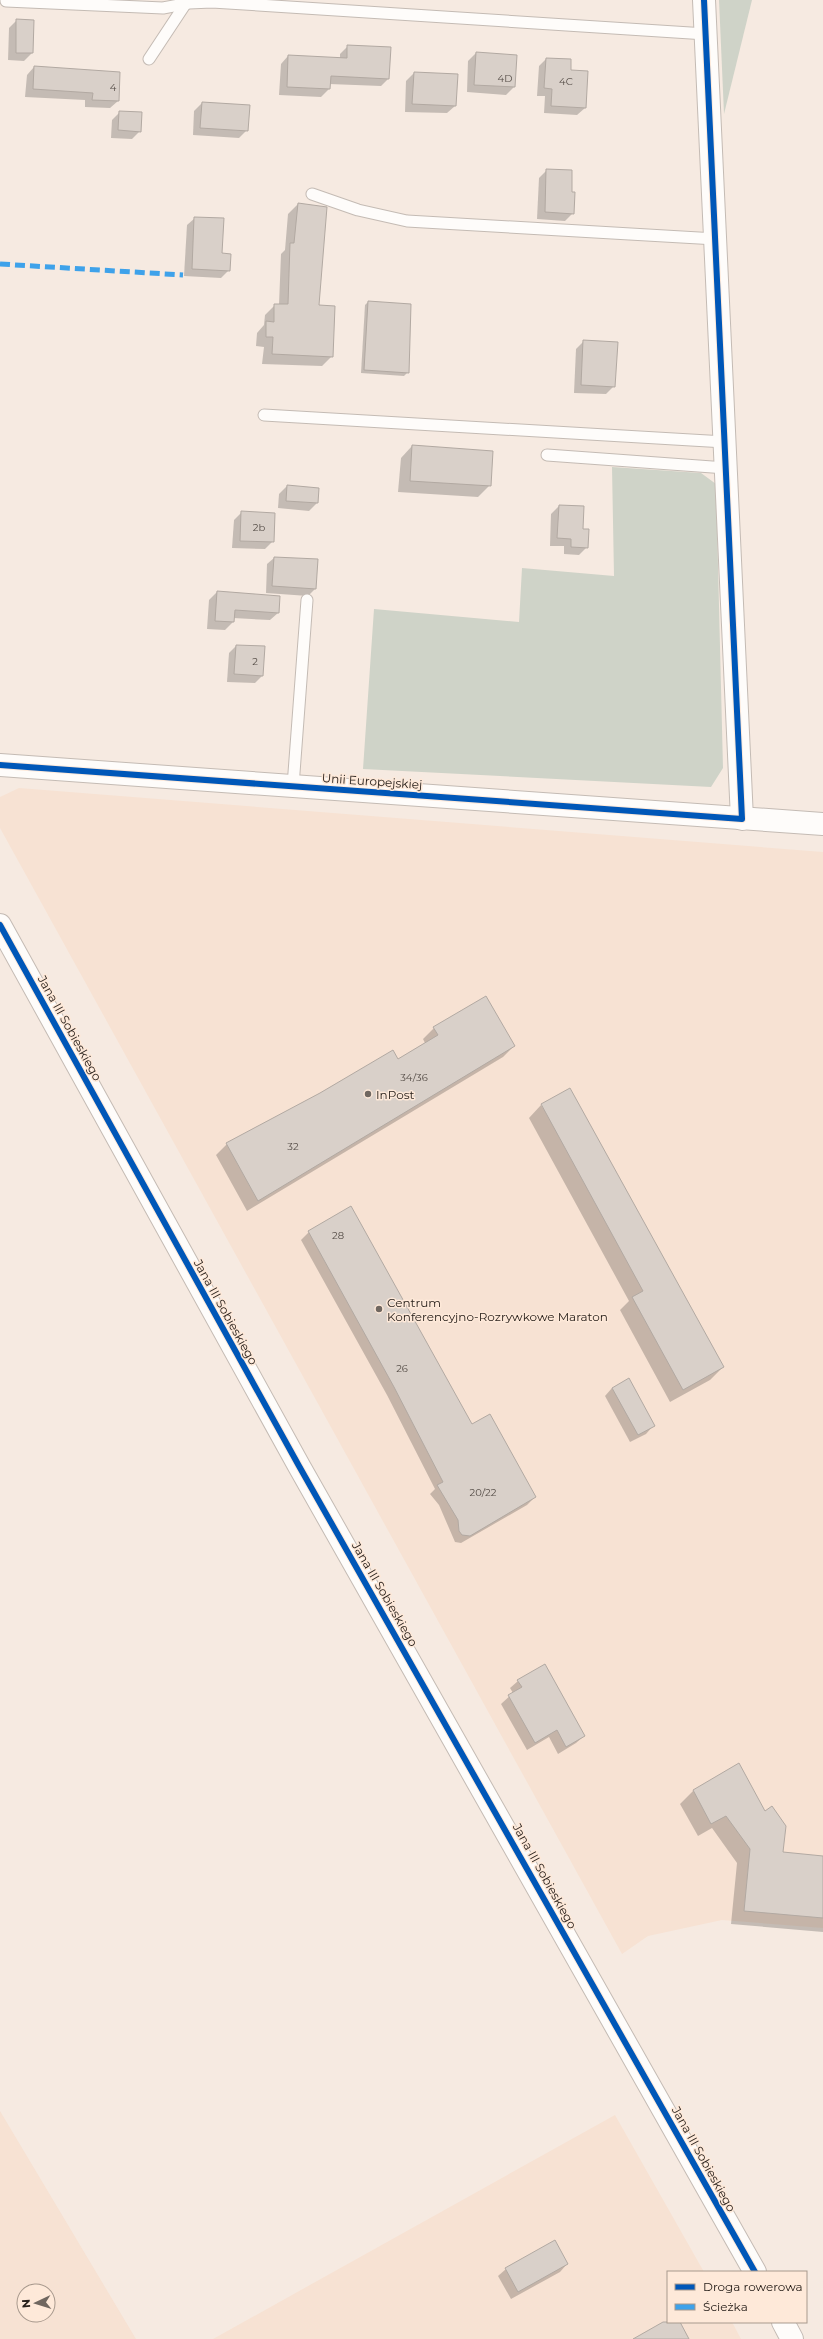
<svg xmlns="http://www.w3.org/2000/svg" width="823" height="2339" viewBox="0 0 823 2339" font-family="Montserrat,sans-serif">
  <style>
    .built { fill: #f7e2d3; fill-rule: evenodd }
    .green { fill: #cfd3c8 }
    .shadow { fill: #0003 }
    .building { fill: #d9d0c9; stroke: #b2a9a2 }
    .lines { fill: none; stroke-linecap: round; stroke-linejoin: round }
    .lane-casing { stroke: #c4bbb4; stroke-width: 13 }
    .street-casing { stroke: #c4bbb4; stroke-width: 24 }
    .secondary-casing { stroke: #c4bbb4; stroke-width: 24 }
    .lane { stroke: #fefcfa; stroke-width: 11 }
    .street { stroke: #fefcfa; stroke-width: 22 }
    .secondary { stroke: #fefcfa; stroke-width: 22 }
    .quiet { stroke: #3ea2ea; stroke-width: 5; stroke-dasharray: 10 5; stroke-linecap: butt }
    .cycleway-casing { stroke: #fee9d9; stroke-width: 8 }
    .cycleway { stroke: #0057b8; stroke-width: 6 }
    .poi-dot { fill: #706760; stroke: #fee9d9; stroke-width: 1.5 }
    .labels { text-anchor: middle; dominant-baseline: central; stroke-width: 3; stroke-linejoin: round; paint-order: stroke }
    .number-label { font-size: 10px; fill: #544c46 }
    .street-label { font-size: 12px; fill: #28201b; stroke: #fee9d9 }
    .poi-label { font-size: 12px; fill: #28201b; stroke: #fee9d9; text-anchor: start }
  </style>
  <rect width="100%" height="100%" fill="#f6eae1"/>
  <g class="built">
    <polygon points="19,788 823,852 823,1928 722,1920 648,1936 622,1954 0,828 0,797"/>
    <path d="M0,2111L136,2339H0ZM24,2291H48V2315H24Z"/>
    <polygon points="615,2115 704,2272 668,2272 668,2322 732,2322 741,2339 213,2339"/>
  </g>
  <g class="green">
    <polygon points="719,0 752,0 724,114"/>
    <polygon points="612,467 701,473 716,484 723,768 711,787 363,769 374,609 519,622 522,568 614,576"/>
  </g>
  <g class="shadow">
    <polygon points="17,20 32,53 24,61 8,60 9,28"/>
    <polygon points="348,46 388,79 381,86 329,84 329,89 321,97 279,95 281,64 288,56 340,58 340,54"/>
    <polygon points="476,53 514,87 506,95 467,92 468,61"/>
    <polygon points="546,59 570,71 585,108 577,115 544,113 545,96 537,96 539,66"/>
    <polygon points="34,67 118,101 110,108 85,107 85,100 25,97 27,75"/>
    <polygon points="414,73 455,106 447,113 405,112 406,81"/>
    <polygon points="202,103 249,106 247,130 239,138 193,135 194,111"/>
    <polygon points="120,112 140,131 132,139 111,138 112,120"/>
    <polygon points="547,170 571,193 573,213 565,221 537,219 539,178"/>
    <polygon points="298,204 318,306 332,356 322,366 262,364 264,347 256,346 257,333 264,325 265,315 275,305 279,305 281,254 285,250 288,214"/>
    <polygon points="195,218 221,254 229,270 221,278 184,276 187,225"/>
    <polygon points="368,302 408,372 404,376 361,373 365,305"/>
    <polygon points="584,341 614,386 606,394 574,393 576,349"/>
    <polygon points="412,446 490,485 478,497 398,492 401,458"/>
    <polygon points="287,486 317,503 309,511 278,508 279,494"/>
    <polygon points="559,506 582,530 587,547 579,555 564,554 564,546 550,546 551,514"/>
    <polygon points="242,512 273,541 265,549 232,548 234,520"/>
    <polygon points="274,558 315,589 308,596 266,593 267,564"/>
    <polygon points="217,592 278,613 270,620 233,618 233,622 225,630 207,629 209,600"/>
    <polygon points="236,646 262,676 255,683 227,682 229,653"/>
    <polygon points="485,997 514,1046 503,1057 247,1211 216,1155 227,1144 398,1060 425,1043 423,1039 434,1028"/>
    <polygon points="541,1105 723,1367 710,1380 670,1402 620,1310 629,1301 529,1118"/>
    <polygon points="309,1232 472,1426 535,1497 527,1505 461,1543 455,1542 439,1505 430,1494 435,1489 387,1395 301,1240"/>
    <polygon points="612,1388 653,1426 646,1434 630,1442 605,1396"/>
    <polygon points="518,1681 584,1736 576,1743 558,1754 549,1737 527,1750 501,1704 513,1693 510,1688"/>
    <polygon points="739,1764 782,1853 823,1857 823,1932 731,1924 737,1863 712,1828 698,1836 680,1804 693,1791"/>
    <polygon points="567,2264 560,2272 511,2299 498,2276 506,2269"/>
  </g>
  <g class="building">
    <polygon points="16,19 34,20 33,53 16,53"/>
    <polygon points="347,45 391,47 389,79 331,76 330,89 287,87 288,55 347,58"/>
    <polygon points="476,52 517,55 515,87 474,85"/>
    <polygon points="546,58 571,59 571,70 588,71 586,108 551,106 552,89 544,88"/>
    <polygon points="34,66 120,72 119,101 92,100 93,93 33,89"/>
    <polygon points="414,72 458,74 456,106 412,104"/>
    <polygon points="202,102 250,105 248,131 200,128"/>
    <polygon points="119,111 142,112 141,132 118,130"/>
    <polygon points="546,169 572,170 572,192 575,192 574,214 545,212"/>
    <polygon points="298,203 327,207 319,305 335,306 333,357 272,354 273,337 266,337 266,321 274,322 274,304 288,304 290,243 294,243"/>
    <polygon points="194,217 224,218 222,253 231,254 230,271 192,269"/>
    <polygon points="368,301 411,304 409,373 364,370"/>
    <polygon points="583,340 618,342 615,387 581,385"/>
    <polygon points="412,445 493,451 491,486 410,481"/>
    <polygon points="287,485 319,488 318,503 286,501"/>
    <polygon points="559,505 584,506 583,529 589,529 588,548 571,547 571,539 557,538"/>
    <polygon points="241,511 275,513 274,542 240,541"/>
    <polygon points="274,557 318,559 316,589 272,586"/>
    <polygon points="217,591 280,596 279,613 235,610 234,622 215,621"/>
    <polygon points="236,645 265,646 263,676 234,674"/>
    <polygon points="486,996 515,1046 258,1201 226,1143 320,1093 393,1050 398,1059 438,1035 433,1027"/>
    <polygon points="570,1088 724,1367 683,1390 632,1297 643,1291 541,1104"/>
    <polygon points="351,1206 472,1424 490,1414 536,1497 470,1536 462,1535 459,1531 458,1520 437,1485 443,1482 394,1387 308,1231"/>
    <polygon points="629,1378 655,1426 638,1435 612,1388"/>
    <polygon points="545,1664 585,1736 566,1747 557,1730 535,1743 508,1695 522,1687 517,1680"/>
    <polygon points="739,1763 765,1811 772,1806 786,1826 783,1852 823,1856 823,1918 744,1911 750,1849 726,1816 711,1824 693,1790"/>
    <polygon points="555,2240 568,2264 518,2292 505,2268"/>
    <polygon points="663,2322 680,2322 689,2339 633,2339"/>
  </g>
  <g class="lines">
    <g class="lane-casing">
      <g id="lane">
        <polyline points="6,1 163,8 189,3 212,2 706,34"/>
        <polyline points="149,59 188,0"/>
        <polyline points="312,194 358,210 407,221 716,239"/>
        <polyline points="264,415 725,442"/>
        <polyline points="547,455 726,468"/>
        <polyline points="293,786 307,600"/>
      </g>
    </g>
    <g class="street-casing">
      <polyline id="street" points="704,0 742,819"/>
    </g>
    <g class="secondary-casing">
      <g id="secondary">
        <polyline points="0,765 823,824"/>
        <polyline points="0,925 299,1466 755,2272"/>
        <polyline points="783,2322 792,2339"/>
      </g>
    </g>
    <use href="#lane" class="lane"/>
    <use href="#street" class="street"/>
    <use href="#secondary" class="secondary"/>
    <polyline class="quiet" points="0,264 183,275"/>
    <g class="cycleway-casing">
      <g id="cycleway">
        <polyline points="0,765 742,819 704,0"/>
        <polyline points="0,925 299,1466 755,2272"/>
      </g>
    </g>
    <use href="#cycleway" class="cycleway"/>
  </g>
  <g class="poi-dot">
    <circle cx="368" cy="1094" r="4"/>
    <circle cx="379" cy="1309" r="4"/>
  </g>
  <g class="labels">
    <g class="number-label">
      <text x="505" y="78">4D</text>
      <text x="566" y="81">4C</text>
      <text x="113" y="87">4</text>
      <text x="259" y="527">2b</text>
      <text x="255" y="661">2</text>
      <text x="414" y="1077">34/36</text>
      <text x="293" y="1146">32</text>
      <text x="338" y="1235">28</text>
      <text x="402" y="1368">26</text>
      <text x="483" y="1492">20/22</text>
    </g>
    <g class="street-label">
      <text transform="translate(372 781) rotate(4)">Unii Europejskiej</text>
      <text transform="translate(70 1028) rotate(61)">Jana III Sobieskiego</text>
      <text transform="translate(226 1312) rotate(61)">Jana III Sobieskiego</text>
      <text transform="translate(385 1594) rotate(60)">Jana III Sobieskiego</text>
      <text transform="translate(545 1876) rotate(61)">Jana III Sobieskiego</text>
      <text transform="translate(704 2159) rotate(61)">Jana III Sobieskiego</text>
    </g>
    <g class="poi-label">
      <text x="376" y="1094">InPost</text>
      <text x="387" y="1302">Centrum<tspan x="387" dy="14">Konferencyjno-Rozrywkowe Maraton</tspan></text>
    </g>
  </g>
  <rect x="667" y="2271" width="140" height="52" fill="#fee9d9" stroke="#a8998d"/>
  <rect x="675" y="2284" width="20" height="6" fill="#0057b8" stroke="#a8998d"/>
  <text x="703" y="2291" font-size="12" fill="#28201b">Droga rowerowa</text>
  <rect x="675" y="2304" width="20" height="6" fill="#3ea2ea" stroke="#a8998d"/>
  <text x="703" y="2311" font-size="12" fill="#28201b">Ścieżka</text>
  <g transform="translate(36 2303) rotate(266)"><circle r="19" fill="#fee9d9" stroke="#a8998d"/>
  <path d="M0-3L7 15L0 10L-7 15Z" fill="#706760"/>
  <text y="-6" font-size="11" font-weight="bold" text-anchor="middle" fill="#28201b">N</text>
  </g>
</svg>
